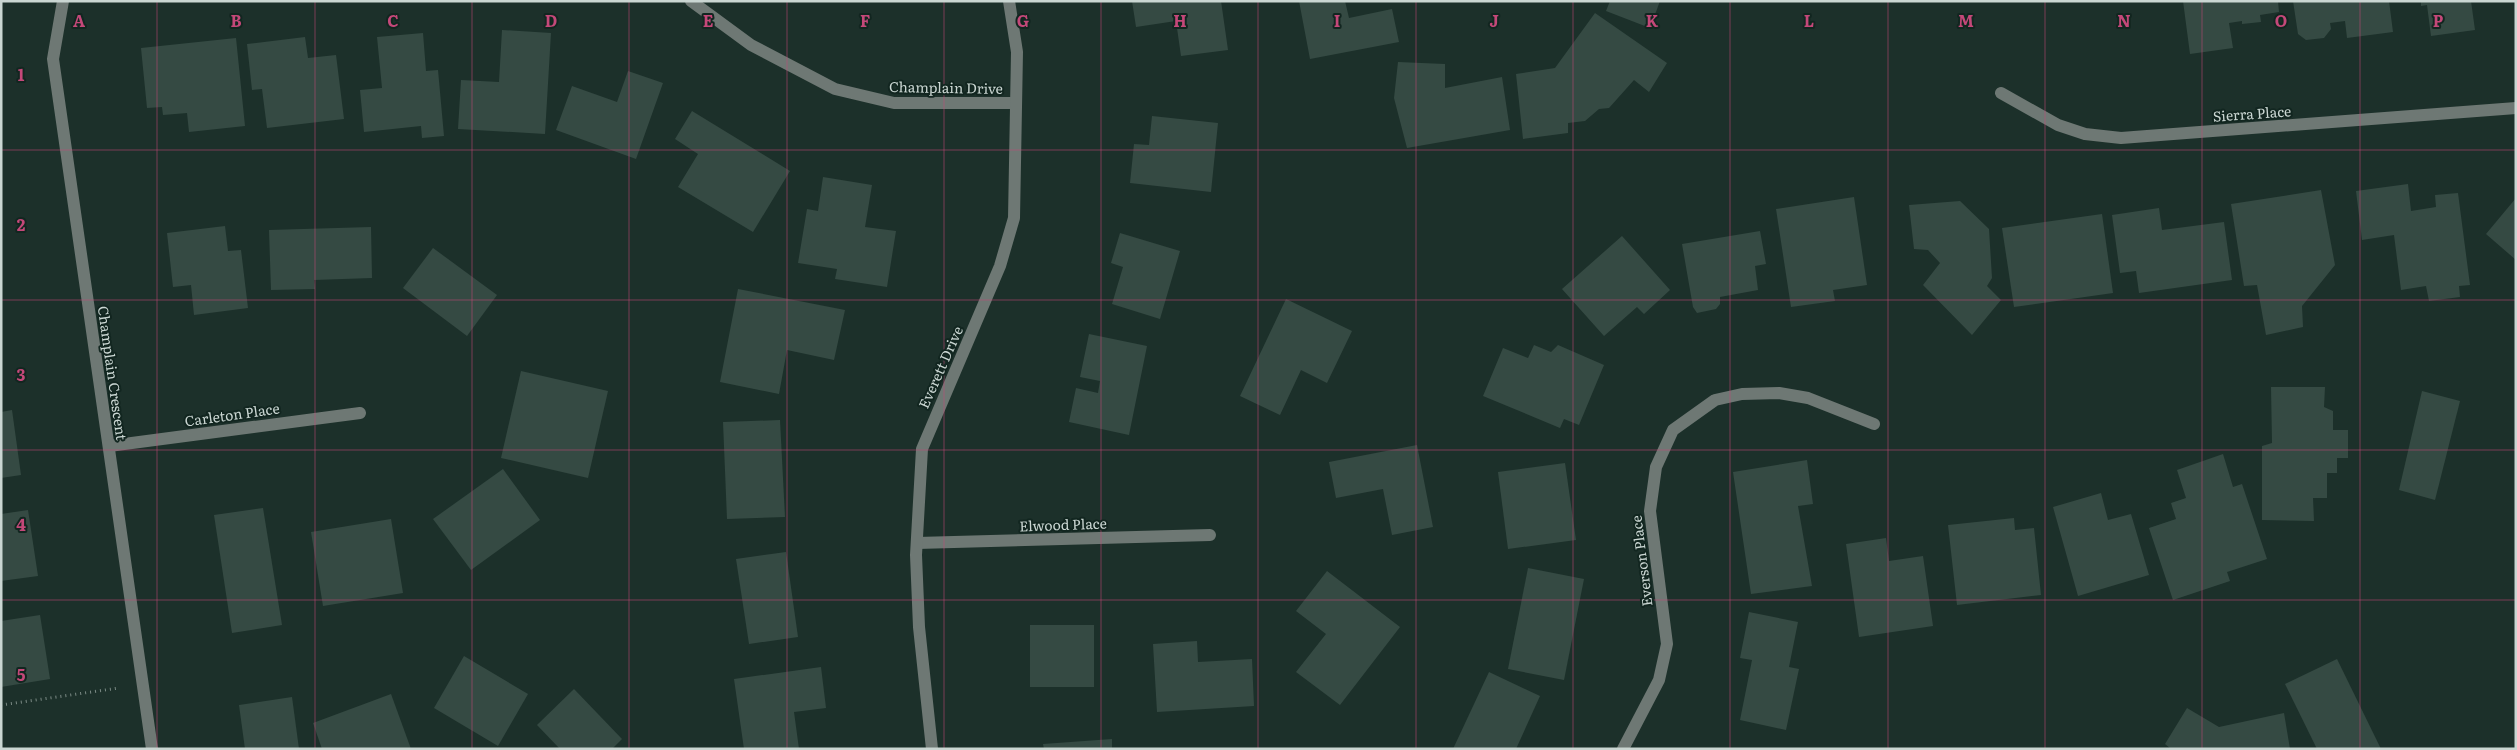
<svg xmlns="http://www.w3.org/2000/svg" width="2517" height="750" viewBox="0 0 2517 750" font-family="Literata,serif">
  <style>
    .building { fill: #354a43 }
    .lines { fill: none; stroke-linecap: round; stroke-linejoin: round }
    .path { stroke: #7b8a85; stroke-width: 3; stroke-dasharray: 1 4; stroke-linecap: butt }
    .minor { stroke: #6e7874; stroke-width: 12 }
    .grid { fill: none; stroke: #c44879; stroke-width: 1; stroke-opacity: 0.55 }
    .labels { text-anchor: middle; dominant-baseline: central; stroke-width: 4; stroke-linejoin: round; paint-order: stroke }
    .street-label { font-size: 14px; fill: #cad6d2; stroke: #122620 }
    .grid-label { font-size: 16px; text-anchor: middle; font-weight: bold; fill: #c44879; stroke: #122620; stroke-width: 4; stroke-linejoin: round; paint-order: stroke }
  </style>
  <rect width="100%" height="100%" fill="#1c302a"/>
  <g class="building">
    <polygon points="1132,1 1221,1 1228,50 1181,56 1176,21 1136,27"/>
    <polygon points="1299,1 1345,1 1349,18 1392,9 1399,42 1310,59"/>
    <polygon points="1610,1 1660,1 1650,28 1606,11"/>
    <polygon points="2183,1 2278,1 2279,12 2260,15 2261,22 2242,24 2242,21 2229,23 2233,48 2190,54"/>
    <polygon points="2293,1 2389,1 2393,32 2347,38 2345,21 2330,23 2331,29 2324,38 2306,40 2298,34"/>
    <polygon points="2421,1 2471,1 2475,30 2431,36 2427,5 2421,6"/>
    <polygon points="1595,13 1667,63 1649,92 1634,80 1609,108 1599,109 1585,121 1568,123 1568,133 1523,139 1516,74 1555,68"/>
    <polygon points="502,30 551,33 545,134 458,129 461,80 499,82"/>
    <polygon points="423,33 426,71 438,70 444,136 422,138 421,126 364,132 360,90 382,88 377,37"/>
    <polygon points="305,37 308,58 336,55 344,119 267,128 262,89 252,90 247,44"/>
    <polygon points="236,38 245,126 189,132 187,113 163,115 162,107 147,108 141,48"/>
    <polygon points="1398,62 1445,64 1445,88 1502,77 1510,130 1407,148 1394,98"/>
    <polygon points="628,71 663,83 636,159 556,130 572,86 617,102"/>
    <polygon points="692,111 790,171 753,232 678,187 698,154 675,139"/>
    <polygon points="1152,116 1218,123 1211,192 1130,183 1134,144 1149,145"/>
    <polygon points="823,177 872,185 865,227 896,231 887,287 835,279 837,269 798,263 807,209 818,211"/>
    <polygon points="2408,184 2411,211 2436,207 2435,195 2458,193 2470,285 2459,286 2460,297 2429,301 2426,286 2401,290 2394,235 2362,240 2356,191"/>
    <polygon points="2321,190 2335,265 2302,306 2303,327 2266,335 2257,285 2244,286 2231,204"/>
    <polygon points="1854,197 1867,285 1833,290 1835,301 1791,307 1776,209"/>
    <polygon points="2516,198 2516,260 2486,234"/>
    <polygon points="1960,201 1989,229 1992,278 1987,286 2001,300 1972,335 1923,285 1940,263 1928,250 1914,249 1909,205"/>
    <polygon points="2159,208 2162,230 2224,222 2232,280 2139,293 2136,271 2120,273 2112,215"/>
    <polygon points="2102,214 2113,293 2014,307 2002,228"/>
    <polygon points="225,226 228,251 241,250 248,308 194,315 191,285 173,287 167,233"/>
    <polygon points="371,227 372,278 314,280 315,289 271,290 269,230"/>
    <polygon points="1760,231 1766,264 1755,266 1758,290 1720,297 1720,304 1716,309 1697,313 1693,307 1682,244"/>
    <polygon points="1120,233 1180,251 1160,319 1112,304 1123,267 1111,263"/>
    <polygon points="1622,236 1670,290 1644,314 1637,307 1604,336 1562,289"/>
    <polygon points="433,248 497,295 467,336 403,288"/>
    <polygon points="738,289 845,310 834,360 787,350 779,394 720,382"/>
    <polygon points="1286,299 1352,331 1327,383 1301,370 1280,415 1240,396"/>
    <polygon points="1089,334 1147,346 1129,435 1069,422 1076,388 1098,393 1100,381 1080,377"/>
    <polygon points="1534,345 1551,352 1558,345 1604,365 1579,425 1564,419 1560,428 1483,396 1503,348 1528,358"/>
    <polygon points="521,371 608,391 588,478 501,458"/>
    <polygon points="2271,387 2325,387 2324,407 2333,411 2333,430 2348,430 2348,458 2337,458 2337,473 2327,473 2327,498 2313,498 2314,521 2262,520 2262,446 2272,443"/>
    <polygon points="2422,391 2460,401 2435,500 2399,490"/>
    <polygon points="12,410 21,475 1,478 1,412"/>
    <polygon points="780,420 785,517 727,519 723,422"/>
    <polygon points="1417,445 1433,527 1392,535 1383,489 1336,498 1329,462"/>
    <polygon points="2223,454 2233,487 2242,484 2267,559 2227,572 2230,581 2173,600 2149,528 2176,519 2171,503 2186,498 2177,470"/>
    <polygon points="1807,460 1813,504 1798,506 1812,586 1751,594 1733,472"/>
    <polygon points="1565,463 1576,540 1508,549 1498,472"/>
    <polygon points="503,469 540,520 471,570 433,519"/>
    <polygon points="2101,493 2108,520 2131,514 2149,575 2078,596 2053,507"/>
    <polygon points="263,508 282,625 232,633 214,515"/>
    <polygon points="28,510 38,576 1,581 1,514"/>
    <polygon points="2014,518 2015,530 2034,528 2041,595 1957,605 1948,525"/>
    <polygon points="391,519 403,593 323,606 311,532"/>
    <polygon points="1886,538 1889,561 1923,556 1933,626 1859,637 1846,544"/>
    <polygon points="786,552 798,637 749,644 736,559"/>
    <polygon points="1528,568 1584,579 1564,680 1508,669"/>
    <polygon points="1327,571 1400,627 1340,705 1296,672 1326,634 1296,611"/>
    <polygon points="1749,612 1798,622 1789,667 1799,669 1786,730 1740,720 1752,660 1740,658"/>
    <polygon points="40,615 50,679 1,687 1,621"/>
    <rect x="1030" y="625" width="64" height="62"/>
    <polygon points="1197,641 1198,662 1252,659 1254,706 1157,712 1153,644"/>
    <polygon points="464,656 528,694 498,746 434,708"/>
    <polygon points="2337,659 2381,749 2317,749 2285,684"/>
    <polygon points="821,667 826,708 794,712 799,749 744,749 734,679"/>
    <polygon points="1489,672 1540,696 1516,749 1453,749"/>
    <polygon points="574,689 622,739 612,749 560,749 537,725"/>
    <polygon points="391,694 411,749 322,749 313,723"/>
    <polygon points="292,697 299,749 245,749 239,705"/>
    <polygon points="2187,708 2219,727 2284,713 2290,749 2171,749 2165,744"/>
    <polygon points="1112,739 1112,749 1044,749 1043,744"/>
  </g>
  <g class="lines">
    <polyline class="path" points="1,705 119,688"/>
    <g class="minor">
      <polyline points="63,1 53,59 152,749"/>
      <polyline points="691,1 751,45 835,89 894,103 1016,103"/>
      <polyline points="2001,93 2058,125 2085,134 2121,138 2516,108"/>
      <polyline points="109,446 360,413"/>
      <polyline points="917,543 1210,535"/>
      <polyline points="932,749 919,627 916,555 922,449 1000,266 1014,218 1017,52 1009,1"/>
      <polyline points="1623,749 1659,680 1667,644 1650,511 1656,467 1673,430 1715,400 1742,394 1779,393 1808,398 1874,424"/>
    </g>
  </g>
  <path class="grid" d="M157,1V749M315,1V749M472,1V749M629,1V749M787,1V749M944,1V749M1101,1V749M1258,1V749M1416,1V749M1573,1V749M1730,1V749M1888,1V749M2045,1V749M2202,1V749M2360,1V749M1,150H2516M1,300H2516M1,450H2516M1,600H2516"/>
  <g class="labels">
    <g class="street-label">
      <text transform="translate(946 87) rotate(1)">Champlain Drive</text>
      <text transform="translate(2252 113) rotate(-4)">Sierra Place</text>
      <text transform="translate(940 367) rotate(-66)">Everett Drive</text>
      <text transform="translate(113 373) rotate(82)">Champlain Crescent</text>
      <text transform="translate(232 414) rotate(-8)">Carleton Place</text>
      <text transform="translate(1063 524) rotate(-2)">Elwood Place</text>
      <text transform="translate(1641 561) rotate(-97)">Everson Place</text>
    </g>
  </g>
  <g class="grid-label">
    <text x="79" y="27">A</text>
    <text x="236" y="27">B</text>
    <text x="393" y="27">C</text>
    <text x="551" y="27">D</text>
    <text x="708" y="27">E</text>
    <text x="865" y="27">F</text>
    <text x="1023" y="27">G</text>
    <text x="1180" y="27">H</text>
    <text x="1337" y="27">I</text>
    <text x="1494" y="27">J</text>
    <text x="1652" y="27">K</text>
    <text x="1809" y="27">L</text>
    <text x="1966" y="27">M</text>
    <text x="2124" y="27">N</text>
    <text x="2281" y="27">O</text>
    <text x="2438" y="27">P</text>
    <text x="21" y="81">1</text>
    <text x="21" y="231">2</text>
    <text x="21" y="381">3</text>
    <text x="21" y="531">4</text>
    <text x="21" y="681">5</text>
  </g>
  <rect width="2517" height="750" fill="none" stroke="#cad6d2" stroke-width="5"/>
</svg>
